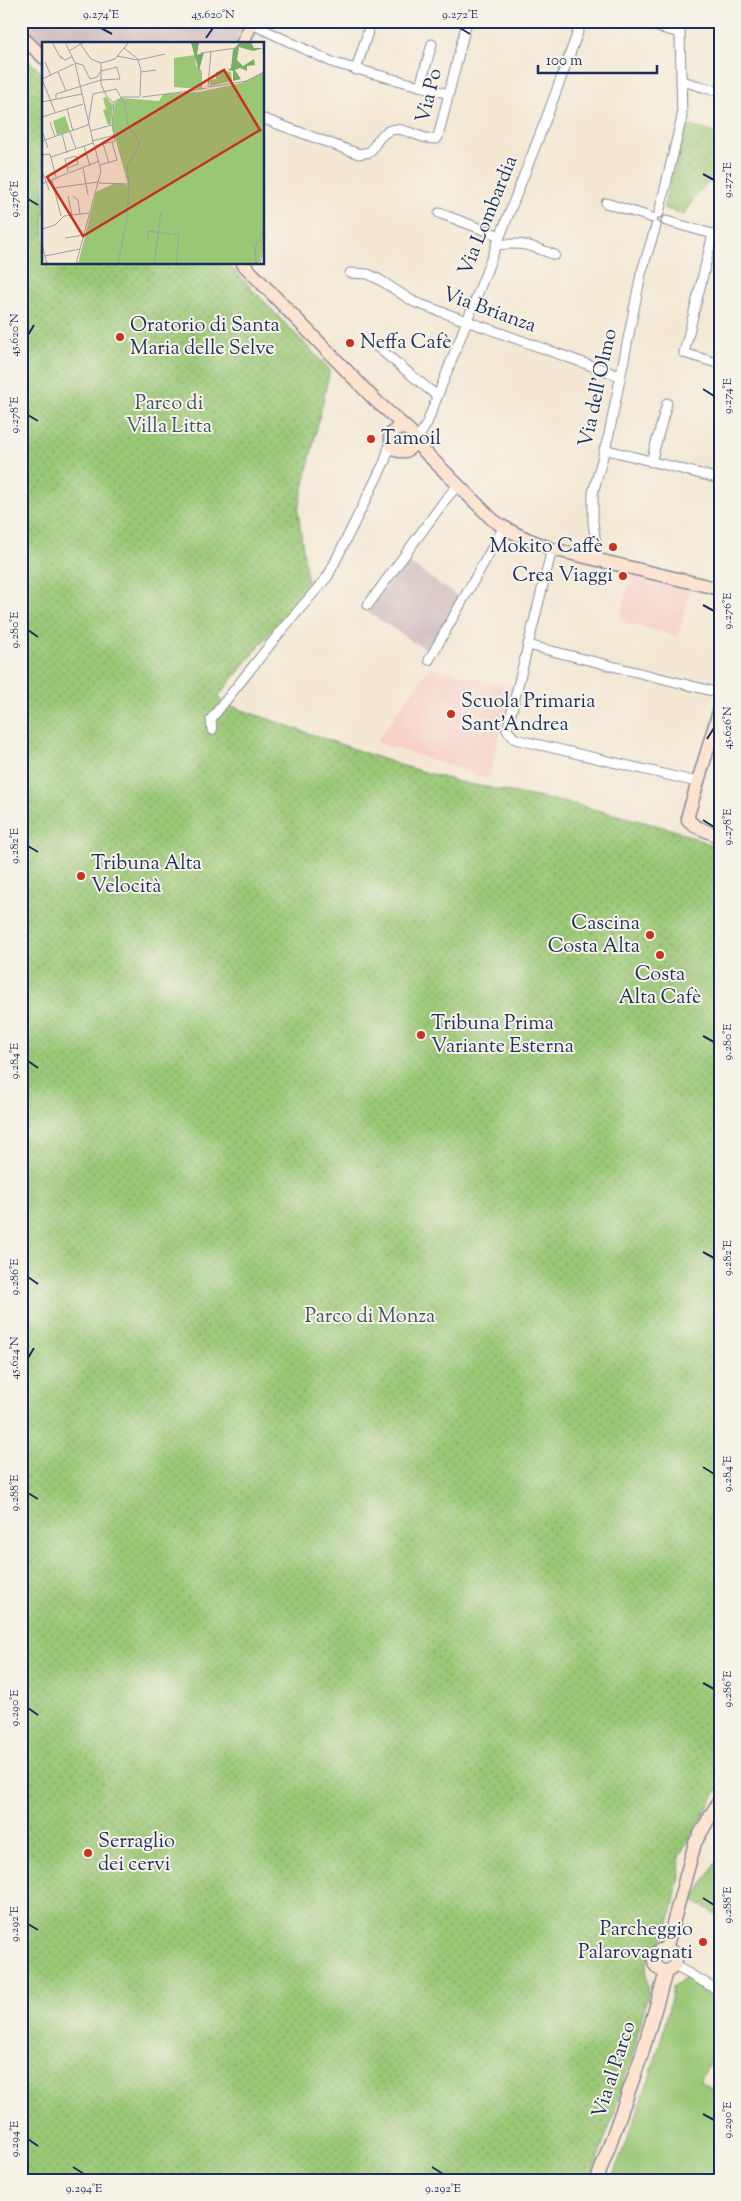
<svg xmlns="http://www.w3.org/2000/svg" width="741" height="2201" viewBox="0 0 741 2201" font-family="'Sorts Mill Goudy',serif">
  <style>
    .built { fill: #f7d1c8 }
    .industrial { fill: #d2bfc0 }
    .green { fill: #99c775; stroke: #5a7b6a }
    .park { fill: url(#park-dots); stroke: #5a7b6a }
    .lines { fill: none; stroke-linecap: round; stroke-linejoin: round }
    .street-casing { stroke: #888c99; stroke-width: 11 }
    .secondary-casing { stroke: #888c99; stroke-width: 15 }
    .street { stroke: #fff; stroke-width: 9 }
    .secondary { stroke: #fde4d1; stroke-width: 12 }
    .ticks { fill: none; stroke: #1b2f5e; stroke-width: 2 }
    .poi-dot { fill: #c8321e; stroke: #f7f3e8; stroke-width: 2 }
    .labels { text-anchor: middle; dominant-baseline: central; stroke-width: 4; stroke-linejoin: round; paint-order: stroke }
    .street-label { font-size: 20px; fill: #1b2f5e; stroke: #f7f3e8 }
    .poi-label { font-size: 20px; fill: #1b2f5e; stroke: #f7f3e8; text-anchor: start }
    .park-label { font-size: 20px; fill: #3a5564; stroke: #f7f3e8 }
    .inset-road { fill: none; stroke: #9d9ea5; stroke-width: 1 }
    .view { fill: #c8321e; fill-opacity: 0.15; stroke: #c8321e; stroke-width: 2.5 }
    .inset-edge { fill: none; stroke: #1b2f5e; stroke-width: 2.5 }
    .neatline { fill: none; stroke: #1b2f5e; stroke-width: 2 }
    .ticks-label { font-size: 12px; text-anchor: middle; fill: #1b2f5e }
  </style>
  <defs>
    <pattern id="park-dots" width="8" height="8" patternUnits="userSpaceOnUse" patternTransform="scale(1.25)"><rect width="8" height="8" fill="#99c775"/><path d="M2 2h.1M6 6h.1" fill="none" stroke="#7ca263" stroke-width="1.8" stroke-linecap="round"/></pattern>
  </defs>
  <rect width="100%" height="100%" fill="#f7f3e8"/>
  <filter id="ink" filterUnits="userSpaceOnUse"><feTurbulence type="fractalNoise" baseFrequency=".02" numOctaves="2"/><feDisplacementMap in="SourceGraphic" scale="10" xChannelSelector="R" yChannelSelector="G"/><feConvolveMatrix kernelMatrix="1 2 1 2 8 2 1 2 1" color-interpolation-filters="sRGB"/></filter>
  <filter id="wash" filterUnits="userSpaceOnUse"><feTurbulence type="fractalNoise" baseFrequency=".0096" numOctaves="4" result="noise"/><feDisplacementMap in="SourceGraphic" scale="20" xChannelSelector="R" yChannelSelector="G"/><feGaussianBlur stdDeviation="1.12" result="paint"/><feColorMatrix in="noise" values="0 0 0 0 0 0 0 0 0 0 0 0 0 0 0 0 0 1.4 0 .05"/><feComposite in="paint" operator="in"/></filter>
  <g filter="url(#wash)">
    <rect width="100%" height="100%" fill="#f4e8d4"/>
    <g class="built">
      <polygon points="632,574 690,588 678,637 619,621"/>
      <polygon points="430,667 511,687 489,779 376,742"/>
    </g>
    <g class="industrial">
      <polygon points="21,21 245,21 235,44 44,44 44,46"/>
      <polygon points="406,561 460,598 431,650 415,643 367,611"/>
    </g>
    <g class="green">
      <polygon points="720,1856 720,1917 693,1900"/>
      <path d="M686,1977L720,1998V2044L700,2081L720,2093V2180H611C636,2117 661,2054 673,1987Z"/>
    </g>
    <g class="park">
      <polygon points="21,53 44,75 44,264 228,264 330,370 298,511 308,586 218,697 225,704 397,764 459,782 578,805 671,829 720,848 720,1786 679,1856 680,1877 667,1932 646,1963 648,1993 633,2054 614,2113 590,2180 21,2180"/>
      <path d="M687,125L720,134V178C702,182 692,201 684,215L663,208Z"/>
    </g>
  </g>
  <g filter="url(#ink)">
    <g class="lines">
      <g class="street-casing">
        <g id="street">
          <polyline points="635,21 680,33"/>
          <polyline points="252,24 334,63 449,94"/>
          <polyline points="356,70 369,28"/>
          <polyline points="682,81 720,92"/>
          <polyline points="420,86 432,44"/>
          <path d="M264,119L359,154L370,152C375,146 378,137 385,133C400,121 419,141 436,139L438,137L467,21"/>
          <polyline points="606,203 653,218"/>
          <polyline points="439,213 500,236"/>
          <polyline points="659,213 682,117 680,33 681,21"/>
          <polyline points="666,221 720,236"/>
          <polyline points="713,234 684,353 720,364"/>
          <path d="M496,245C523,242 530,245 555,255"/>
          <polyline points="350,273 368,274 380,280 414,302 620,376"/>
          <polyline points="376,346 437,396"/>
          <polyline points="414,441 420,435 427,423 546,119 582,21"/>
          <polyline points="604,449 720,479"/>
          <polyline points="651,462 667,403"/>
          <polyline points="552,549 507,730 515,739 697,782"/>
          <polyline points="598,560 593,522 593,493 609,434 641,274 656,226"/>
          <polyline points="368,605 445,500 458,485"/>
          <polyline points="528,645 720,693"/>
          <polyline points="429,660 504,527"/>
          <polyline points="212,730 211,719 281,631 328,576 385,461 390,443"/>
          <polyline points="675,1966 720,1991"/>
        </g>
      </g>
      <g class="secondary-casing">
        <g id="secondary">
          <polyline points="21,36 44,58"/>
          <polyline points="242,44 253,21"/>
          <polyline points="243,264 376,401 410,431 414,441 411,447 406,451 398,451 392,446 390,435 396,429 405,428"/>
          <path d="M414,441L493,520C511,533 531,541 552,549L720,589"/>
          <polyline points="720,708 688,815 688,820 695,826 720,837"/>
          <circle cx="665" cy="1960" r="11"/>
          <polyline points="666,1949 695,1843 720,1799"/>
          <polyline points="597,2180 641,2057 666,1972"/>
        </g>
      </g>
      <use href="#street" class="street"/>
      <use href="#secondary" class="secondary"/>
    </g>
  </g>
  <path class="ticks" d="M101,28L112,34M460,28L470,34M206,38L213,28M703,174L714,180M28,199L38,205M28,335L34,325M703,389L714,396M28,415L38,421M703,605L714,611M28,630L38,637M707,739L714,728M703,820L714,827M28,846L38,852M703,1036L714,1042M28,1061L38,1068M703,1252L714,1258M28,1277L38,1284M28,1358L34,1348M703,1467L714,1474M28,1493L38,1499M703,1683L714,1689M28,1708L38,1715M703,1898L714,1905M28,1924L38,1930M703,2114L714,2120M28,2139L38,2146M73,2167L84,2174M432,2167L443,2174"/>
  <g class="poi-dot">
    <circle cx="120" cy="337" r="5"/>
    <circle cx="350" cy="343" r="5"/>
    <circle cx="371" cy="439" r="5"/>
    <circle cx="613" cy="547" r="5"/>
    <circle cx="623" cy="576" r="5"/>
    <circle cx="451" cy="714" r="5"/>
    <circle cx="81" cy="876" r="5"/>
    <circle cx="650" cy="935" r="5"/>
    <circle cx="660" cy="955" r="5"/>
    <circle cx="421" cy="1035" r="5"/>
    <circle cx="88" cy="1853" r="5"/>
    <circle cx="703" cy="1942" r="5"/>
  </g>
  <g class="labels">
    <g class="street-label">
      <text transform="translate(430 96) rotate(-76)">Via Po</text>
      <text transform="translate(489 216) rotate(-68)">Via Lombardia</text>
      <text transform="translate(489 311) rotate(20)">Via Brianza</text>
      <text transform="translate(599 388) rotate(-78)">Via dell'Olmo</text>
      <text transform="translate(615 2070) rotate(-72)">Via al Parco</text>
    </g>
    <g class="poi-label">
      <text x="130" y="326">Oratorio di Santa<tspan x="130" dy="23">Maria delle Selve</tspan></text>
      <text x="360" y="343">Neffa Cafè</text>
      <text x="381" y="439">Tamoil</text>
      <text x="603" y="547" text-anchor="end">Mokito Caffè</text>
      <text x="613" y="576" text-anchor="end">Crea Viaggi</text>
      <text x="461" y="702">Scuola Primaria<tspan x="461" dy="23">Sant'Andrea</tspan></text>
      <text x="91" y="864">Tribuna Alta<tspan x="91" dy="23">Velocità</tspan></text>
      <text x="640" y="924" text-anchor="end">Cascina<tspan x="640" dy="23">Costa Alta</tspan></text>
      <text x="660" y="975" text-anchor="middle">Costa<tspan x="660" dy="23">Alta Cafè</tspan></text>
      <text x="431" y="1024">Tribuna Prima<tspan x="431" dy="23">Variante Esterna</tspan></text>
      <text x="98" y="1842">Serraglio<tspan x="98" dy="23">dei cervi</tspan></text>
      <text x="693" y="1930" text-anchor="end">Parcheggio<tspan x="693" dy="23">Palarovagnati</tspan></text>
    </g>
    <g class="park-label">
      <text x="169" y="404">Parco di<tspan x="169" dy="23">Villa Litta</tspan></text>
      <text x="370" y="1317">Parco di Monza</text>
    </g>
  </g>
  <g transform="translate(42 42)">
    <rect width="222" height="222" fill="#f4e8d4"/>
    <path d="M153,13L154,24L160,29V47L132,45V16ZM179,28L189,30L190,39L168,44L167,38L174,37V30ZM64,55L71,63L69,82L66,83L61,68L64,67L61,56ZM23,74L28,89L15,93L11,79Z" fill="#99c775"/>
    <path d="M157,0L155,13L162,10L157,29L149,1ZM198,0H209L212,6H222L211,9L197,5L195,18L201,24L212,17L213,23L205,24V29L198,26L193,28L199,37L191,39V29L186,28L189,26L191,8Z" fill="#7aac66"/>
    <path d="M222,30L223,194L217,222H36L54,150L73,141L86,143L70,84L73,61L79,56L117,59L121,52L157,50L199,41Z" fill="#99c775"/>
    <path class="inset-road" d="M10,0L18,15M23,0L33,21M37,0L49,17L59,21L73,17L87,0M82,6L97,18M27,9L42,0M159,11L194,6M75,14L96,18L123,12M20,17L18,14L23,18L30,15M96,18L99,28L98,54M3,20L9,34M33,21L41,23L48,37L55,35L59,29M33,21L52,104M59,21V42L65,55L72,61M16,30L24,49M99,30L114,28M0,37L13,70M0,37L32,22M166,45L169,9M167,45L205,39L223,29M148,49L165,46M100,55L148,49M14,57V52L59,38L78,37L75,25L59,29M0,60L40,52M25,67L31,89M0,75L41,62M8,80L13,95M0,89L6,106M48,89L70,83M28,90L34,107M20,92L25,111M0,99L46,83L51,52L74,47L83,62L86,83L97,99L96,106L85,123L87,142M50,99L73,93M61,102L67,121M42,104L48,124M53,104L73,99L70,83L72,60L81,55H98M0,113L8,112L14,135M9,115L51,101M58,123L75,118L70,100M25,126L36,122L34,114L23,117L26,129V130M41,126L46,153M0,129L7,148M27,131L57,119M10,138L19,174M57,141L87,142M0,142L26,131M13,146L56,140M26,154L30,173M31,154L36,158L38,172M0,187L13,183L22,174L47,171M132,192L137,193L134,222M23,196L42,193M106,197V189L129,192M0,202L5,222M3,214L38,207M34,222L59,129L53,106M76,222L85,175L87,143M112,222L119,170M214,222L213,206L223,185M218,222L223,196"/>
    <path class="view" d="M182,28L218,88L41,194L5,135Z"/>
    <rect width="222" height="222" class="inset-edge"/>
  </g>
  <rect width="741" height="2201" fill="none" stroke="#f7f3e8" stroke-width="55"/>
  <path d="M538 65v8h119v-8" fill="none" stroke="#1b2f5e" stroke-width="2.5"/>
  <text x="546" y="65" font-size="15" fill="#1b2f5e" stroke="#f7f3e8" stroke-width="4" paint-order="stroke">100 m</text>
  <rect x="28" y="28" width="686" height="2146" class="neatline"/>
  <g class="ticks-label">
    <text x="101" y="18">9.274°E</text>
    <text x="213" y="18">45.620°N</text>
    <text x="460" y="18">9.272°E</text>
    <text transform="translate(727 180) rotate(-90)" y="4">9.272°E</text>
    <text transform="translate(14 199) rotate(-90)" y="4">9.276°E</text>
    <text transform="translate(14 335) rotate(-90)" y="4">45.620°N</text>
    <text transform="translate(727 396) rotate(-90)" y="4">9.274°E</text>
    <text transform="translate(14 415) rotate(-90)" y="4">9.278°E</text>
    <text transform="translate(727 611) rotate(-90)" y="4">9.276°E</text>
    <text transform="translate(14 630) rotate(-90)" y="4">9.280°E</text>
    <text transform="translate(727 728) rotate(-90)" y="4">45.626°N</text>
    <text transform="translate(727 827) rotate(-90)" y="4">9.278°E</text>
    <text transform="translate(14 846) rotate(-90)" y="4">9.282°E</text>
    <text transform="translate(727 1042) rotate(-90)" y="4">9.280°E</text>
    <text transform="translate(14 1061) rotate(-90)" y="4">9.284°E</text>
    <text transform="translate(727 1258) rotate(-90)" y="4">9.282°E</text>
    <text transform="translate(14 1277) rotate(-90)" y="4">9.286°E</text>
    <text transform="translate(14 1358) rotate(-90)" y="4">45.624°N</text>
    <text transform="translate(727 1474) rotate(-90)" y="4">9.284°E</text>
    <text transform="translate(14 1493) rotate(-90)" y="4">9.288°E</text>
    <text transform="translate(727 1689) rotate(-90)" y="4">9.286°E</text>
    <text transform="translate(14 1708) rotate(-90)" y="4">9.290°E</text>
    <text transform="translate(727 1905) rotate(-90)" y="4">9.288°E</text>
    <text transform="translate(14 1924) rotate(-90)" y="4">9.292°E</text>
    <text transform="translate(727 2120) rotate(-90)" y="4">9.290°E</text>
    <text transform="translate(14 2139) rotate(-90)" y="4">9.294°E</text>
    <text x="84" y="2192">9.294°E</text>
    <text x="443" y="2192">9.292°E</text>
  </g>
</svg>
